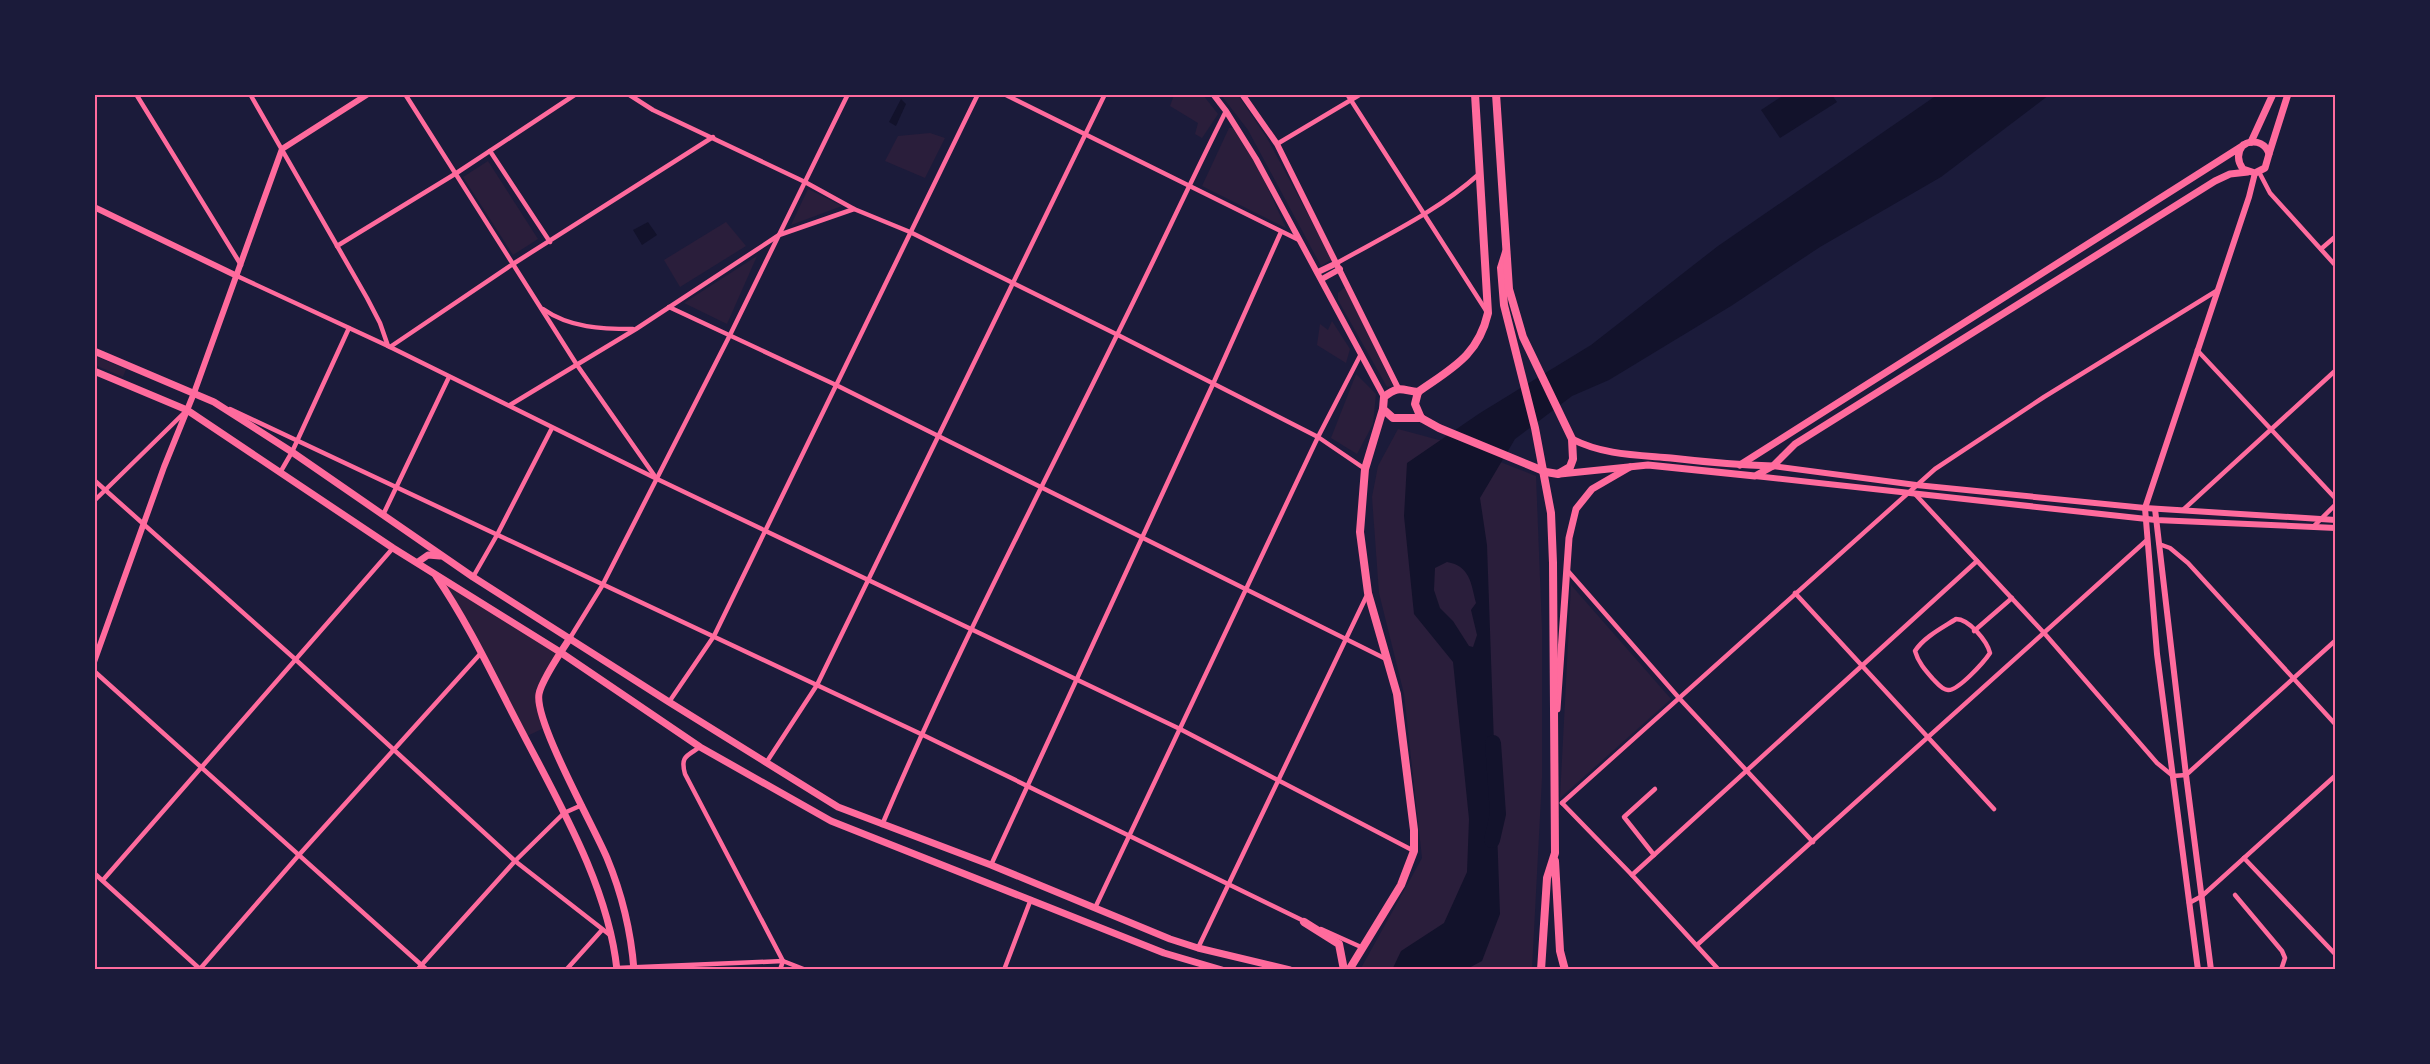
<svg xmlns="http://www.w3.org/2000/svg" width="2430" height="1064" viewBox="0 0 2430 1064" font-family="'Roboto Serif',serif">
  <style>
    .green { fill: #2a1e3b }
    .water { fill: #12122b; fill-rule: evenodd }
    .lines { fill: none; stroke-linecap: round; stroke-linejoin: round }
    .river { stroke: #12122b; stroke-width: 16 }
    .minor { stroke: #ff6b9d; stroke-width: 4.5 }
    .tertiary { stroke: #ff6b9d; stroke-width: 6 }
    .secondary { stroke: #ff6b9d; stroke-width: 7 }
    .primary { stroke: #ff6b9d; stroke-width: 8 }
    .neatline { fill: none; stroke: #ff6b9d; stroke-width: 2 }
  </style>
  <rect width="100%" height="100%" fill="#1b1b3a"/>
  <g class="green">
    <polygon points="1174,95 1203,95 1218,114 1202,138 1195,134 1198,123 1170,106"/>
    <polygon points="1221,95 1238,95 1267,138 1332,259 1321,266 1248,130"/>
    <polygon points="1229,128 1233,128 1260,171 1286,228 1202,186"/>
    <polygon points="930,133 945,138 925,178 885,161 898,136"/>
    <polygon points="488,161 538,239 513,255 463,177"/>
    <polygon points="808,189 842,206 791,225"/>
    <polygon points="726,222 746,246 680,287 664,260"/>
    <polygon points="757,256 727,324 684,303"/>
    <polygon points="1344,288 1347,288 1393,386 1387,387 1338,300 1338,293"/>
    <polygon points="1332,321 1350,349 1346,363 1317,345 1320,324 1328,330"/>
    <polygon points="94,356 126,369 123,377 95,365"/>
    <polygon points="1356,374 1376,394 1373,424 1357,454 1331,438"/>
    <polygon points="1398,429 1454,444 1536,476 1542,629 1542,778 1532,969 1360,970 1422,858 1404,694 1379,593 1372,497 1378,466"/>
    <polygon points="434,573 560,652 539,694 546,727 525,737"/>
    <polygon points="1571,585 1671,699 1560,798"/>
  </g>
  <g class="water">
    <polygon points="1784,95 1832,95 1837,102 1780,138 1761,110"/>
    <path d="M1937,95H2049L1941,177L1820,247L1731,306L1609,380L1572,396L1515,439L1480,498L1487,545L1500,914L1482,961L1467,969L1392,970L1401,951L1444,923L1467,872L1469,819L1453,662L1414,614L1404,516L1407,463L1480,413L1591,345L1718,246ZM1447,562C1470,566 1471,583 1476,603L1471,610L1477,635L1473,647L1469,646L1453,621L1440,608L1434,590L1435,568Z"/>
    <polygon points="901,99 906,104 896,126 889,122"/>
    <polygon points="648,222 657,235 642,245 633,230"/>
  </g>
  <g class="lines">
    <polyline class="river" points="1492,840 1498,814 1493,743"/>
    <g class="minor">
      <polyline points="136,94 241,265"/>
      <polyline points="250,94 367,298 380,323 388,346"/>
      <polyline points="405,94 577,365 654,475"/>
      <polyline points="628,94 653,110 805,182 854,209 910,232 1118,335 1318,437 1365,469"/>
      <polyline points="1004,94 1299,240"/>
      <polyline points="1347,94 1487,312"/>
      <polyline points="1277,144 1361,94"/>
      <polyline points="490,151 550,242"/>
      <polyline points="2259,172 2270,193 2336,266"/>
      <polyline points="337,246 455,174 576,94"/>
      <polyline points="2321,249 2336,236"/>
      <path d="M1337,263C1385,236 1438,211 1479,174"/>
      <polyline points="237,276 388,346 655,478 1180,729 1414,851"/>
      <polyline points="669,307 836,385 1388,660"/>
      <path d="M543,309C570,328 602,329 633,329"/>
      <polyline points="390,347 513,264 713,137"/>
      <polyline points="2197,350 2336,499"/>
      <polyline points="510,405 636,329 779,235 854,209"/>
      <polyline points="230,409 921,734 1306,922"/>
      <polyline points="281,471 292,452 349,328"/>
      <polyline points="94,480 295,659 515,861 610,935"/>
      <polyline points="1915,494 2045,634 2157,763 2173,776 2186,775 2336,640"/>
      <polyline points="94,501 185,412"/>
      <polyline points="2183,510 2336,370"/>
      <polyline points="383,515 449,377"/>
      <polyline points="2313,527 2336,504"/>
      <polyline points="2159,544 2170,548 2188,563 2336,725"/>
      <polyline points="1567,570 1679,698 1813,842"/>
      <polyline points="473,577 497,535 552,428"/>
      <polyline points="1795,593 1994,809"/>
      <path d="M1956,619C1969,619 1987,641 1990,653C1984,662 1958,691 1948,690C1942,690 1937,683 1933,679C1925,670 1918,662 1915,651C1924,637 1942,628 1956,619Z"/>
      <polyline points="1974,631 2012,598"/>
      <polyline points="570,638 602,586 730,335 848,94"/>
      <polyline points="94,671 427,970"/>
      <polyline points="669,702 714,636 978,94"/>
      <path d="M700,747C687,756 680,756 685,774L783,961L780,970"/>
      <polyline points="766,763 817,685 1105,94"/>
      <polyline points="1562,803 1935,469 2044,397 2218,290"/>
      <polyline points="1562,803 1632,875 1719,970"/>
      <path d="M882,825C953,658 1037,498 1117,335C1154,261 1189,185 1226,111"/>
      <polyline points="1654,855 1624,817 1655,789"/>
      <polyline points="2244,858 2336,955"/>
      <polyline points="991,865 1213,384 1281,232"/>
      <polyline points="94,873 201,970"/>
      <polyline points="1632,875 1977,561"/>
      <polyline points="103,880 393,548"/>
      <polyline points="2235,895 2282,951 2285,958 2281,970"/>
      <polyline points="2189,903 2202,896 2336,775"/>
      <polyline points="1095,908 1318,437 1361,354"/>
      <polyline points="1321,929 1361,947"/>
      <polyline points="1697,945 2147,540"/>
      <polyline points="1198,948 1368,593"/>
      <polyline points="617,968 783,961 806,970"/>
      <polyline points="199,970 298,856 481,653"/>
      <polyline points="417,970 515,861 564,813 582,805"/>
      <polyline points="566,970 602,930"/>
      <polyline points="1004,970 1031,899"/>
    </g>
    <g class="tertiary">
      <polyline points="1213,94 1226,111 1256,159 1384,397"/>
      <polyline points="1242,94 1277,144 1398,388"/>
      <polyline points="94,207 237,276"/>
      <polyline points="1318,272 1337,263"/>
      <polyline points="1322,279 1340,269"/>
      <polyline points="1773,466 1916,485 2145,508 2336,520"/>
      <polyline points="1755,476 2156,520 2336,528"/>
      <polyline points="2155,509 2186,775 2211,970"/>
      <polyline points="94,662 164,467 194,393 282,149 368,94"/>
      <polyline points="2198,970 2157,654 2145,508 2249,197 2255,173"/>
    </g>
    <g class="secondary">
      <polyline points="2251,142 2273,94"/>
      <polyline points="2269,154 2288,94"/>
      <polyline points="94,351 214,402 292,452 473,577 669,702 838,807 991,865 1170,939 1198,948 1290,970"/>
      <polyline points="94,371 187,410 393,548 560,652 700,747 831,821 1164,953 1222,970"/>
      <path d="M1572,439C1603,455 1637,455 1671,458C1705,462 1739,465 1773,466"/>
      <path d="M1740,465L2247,143C2257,140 2266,144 2269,154L2265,168L2255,173L2243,169C2237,161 2237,153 2243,145"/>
      <polyline points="1560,474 1648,465 1755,476 1773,466 1795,444 2215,181 2230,174 2248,172"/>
      <polyline points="418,562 428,555 440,556"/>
      <path d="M436,576C468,623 492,674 518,724C557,800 608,884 617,970"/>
      <path d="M570,638C562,650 541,682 539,694C534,721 594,827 607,858C622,894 631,932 634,970"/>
      <polyline points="1557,709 1569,538 1576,509 1592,489 1630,467"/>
    </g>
    <g class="primary">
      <polyline points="1506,252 1501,268 1504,305 1535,428 1551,513 1553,563 1555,853 1547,878 1541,970"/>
      <path d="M1418,392C1452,368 1478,356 1488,313L1475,94"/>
      <path d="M1418,392C1401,390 1399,385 1384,397L1383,409L1393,418H1421"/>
      <polyline points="1418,392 1415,404 1421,418"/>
      <polyline points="1421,418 1439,428 1546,472 1558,474 1570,467 1573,459 1572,439 1523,337 1509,289 1496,94"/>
      <polyline points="1555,861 1560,951 1565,970"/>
      <polyline points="1304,922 1339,944 1344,970"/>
      <polyline points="1349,970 1401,885 1414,851 1414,830 1397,694 1368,593 1360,532 1365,469 1383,409"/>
    </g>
  </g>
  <rect width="2430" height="1064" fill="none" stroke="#1b1b3a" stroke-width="192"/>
  <rect x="96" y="96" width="2238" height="872" class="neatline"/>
</svg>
